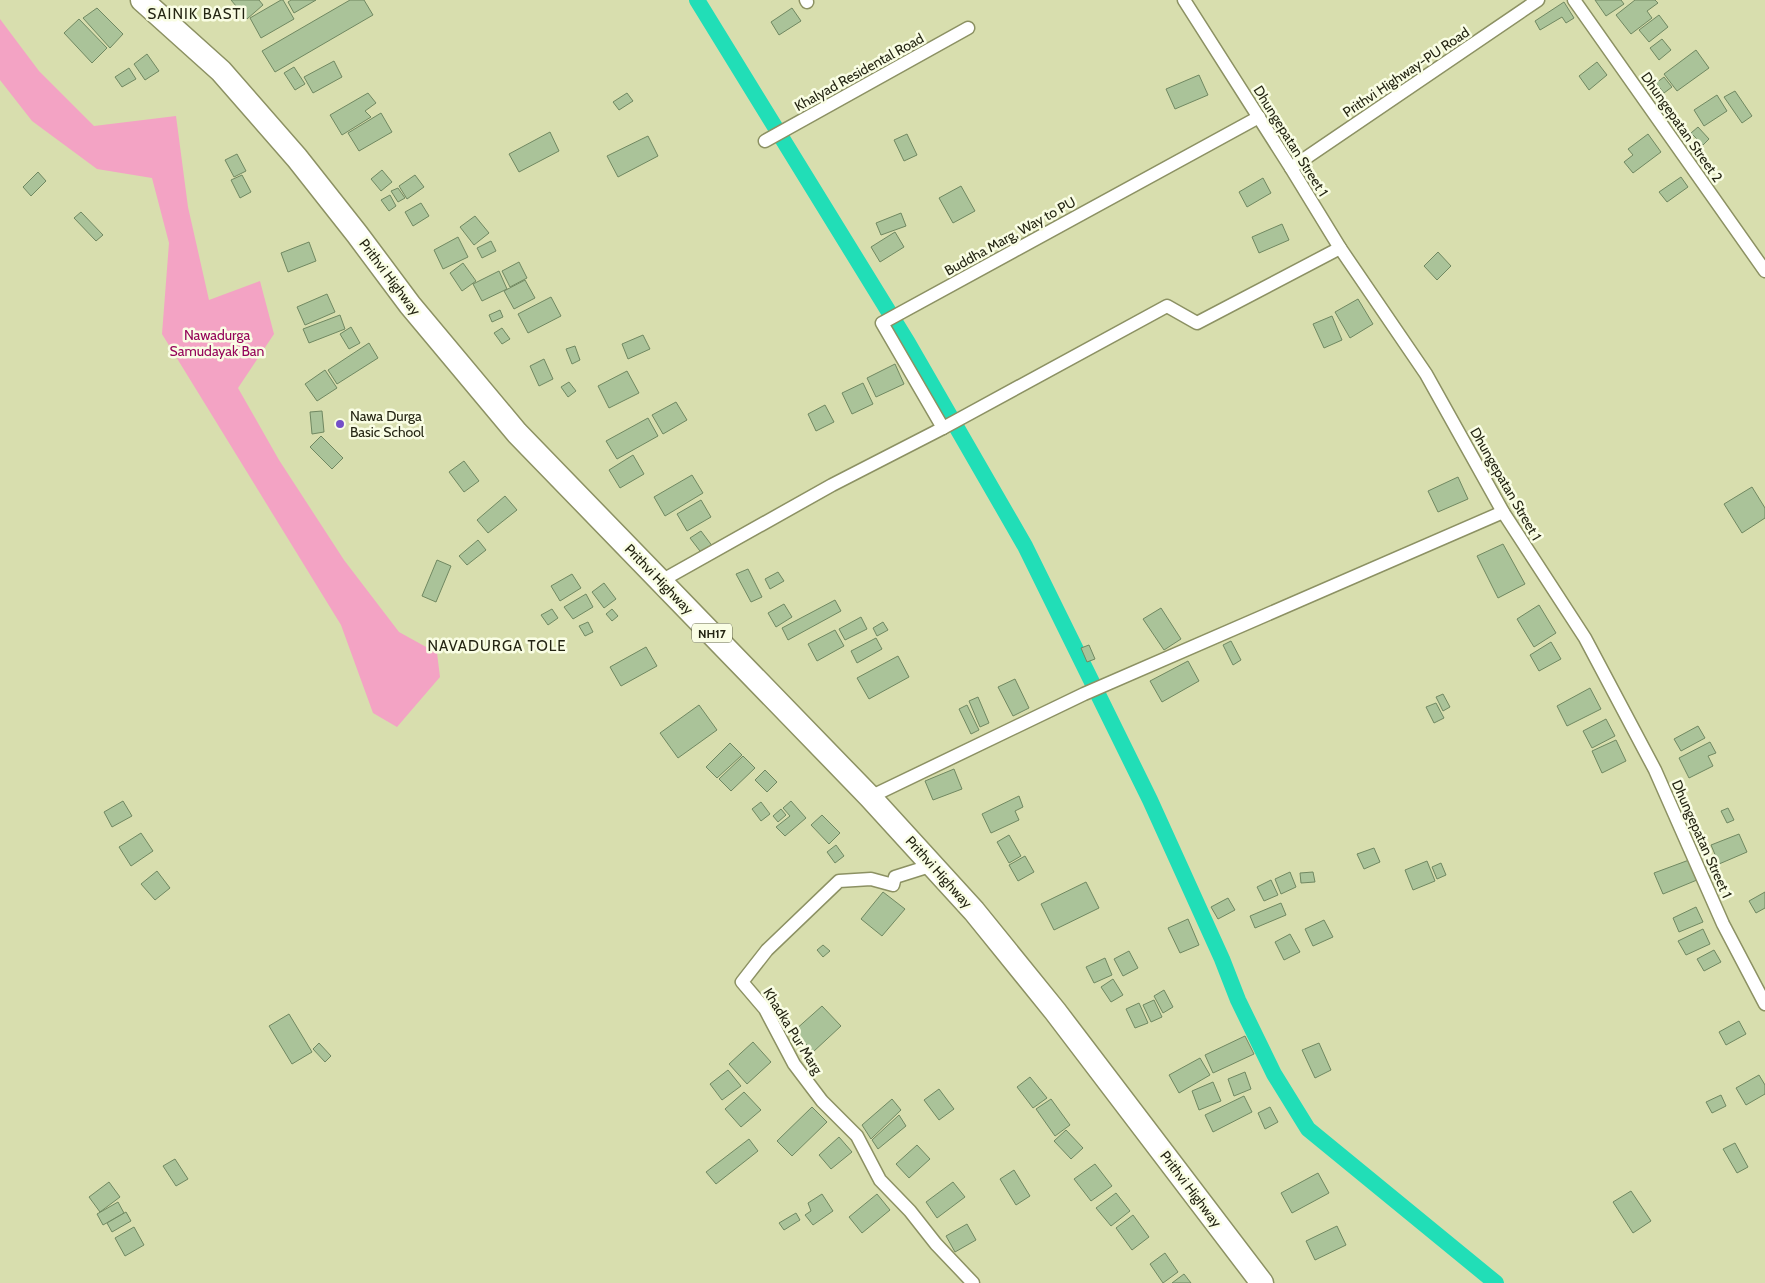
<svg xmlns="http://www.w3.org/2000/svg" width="1765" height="1283" viewBox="0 0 1765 1283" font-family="Cabin,sans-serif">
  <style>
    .green { fill: #f3a3c4 }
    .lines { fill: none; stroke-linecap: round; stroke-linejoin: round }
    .canal { stroke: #21deb7; stroke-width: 16 }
    .building { fill: #aac399; stroke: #708861 }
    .street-casing { stroke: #8c9163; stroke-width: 15 }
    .highway-casing { stroke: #8c9163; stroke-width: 25 }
    .street { stroke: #fff; stroke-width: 12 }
    .highway { stroke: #fff; stroke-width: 22 }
    .poi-dot { fill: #744fc8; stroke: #f9fde4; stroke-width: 2 }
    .labels { text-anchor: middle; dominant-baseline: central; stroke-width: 5; stroke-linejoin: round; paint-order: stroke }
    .shield { fill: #f9fde4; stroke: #646652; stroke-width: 1 }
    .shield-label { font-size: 12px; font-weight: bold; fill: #242513 }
    .street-label { font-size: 14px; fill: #242513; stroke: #f9fde4 }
    .park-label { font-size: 14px; fill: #95055a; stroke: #f9fde4 }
    .poi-label { font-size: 14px; fill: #242513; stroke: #f9fde4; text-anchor: start }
    .neighbourhood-label { font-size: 15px; letter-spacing: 1px; fill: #242513; stroke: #f9fde4 }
  </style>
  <rect width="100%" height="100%" fill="#d8deae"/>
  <polygon class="green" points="0,19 39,71 94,126 176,116 188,207 209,300 260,281 274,334 238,388 279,460 344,560 399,632 437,653 440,677 397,727 373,713 341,625 162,334 169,243 152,178 97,169 32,121 0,80"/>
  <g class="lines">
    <polyline class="canal" points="697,0 908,343 1025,546 1150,800 1222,959 1238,1000 1274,1074 1308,1129 1496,1283"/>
  </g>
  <g class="building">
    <polygon points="231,0 259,0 263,5 247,19"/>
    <polygon points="281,0 283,0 294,19 261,38 250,18"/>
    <polygon points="291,0 316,0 294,13 288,2"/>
    <polygon points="350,0 364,0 373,15 275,72 262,51"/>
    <polygon points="1595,0 1621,0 1624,4 1606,16"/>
    <polygon points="1635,0 1655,0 1658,3 1647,11 1652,18 1631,34 1616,15"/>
    <polygon points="1564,2 1574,18 1566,23 1562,17 1540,30 1535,21"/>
    <polygon points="97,8 123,34 110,48 83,18"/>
    <polygon points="792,8 801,21 779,35 771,22"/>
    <polygon points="1659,15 1668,27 1649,42 1639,30"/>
    <polygon points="79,19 107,48 92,63 64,33"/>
    <polygon points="1662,39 1671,50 1659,60 1650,48"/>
    <polygon points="1696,50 1709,68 1677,91 1664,74"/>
    <polygon points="147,54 159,71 145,80 134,64"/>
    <polygon points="334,61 342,77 313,93 304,77"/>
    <polygon points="1597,62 1607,75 1589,90 1579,76"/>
    <polygon points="294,67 305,84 295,90 284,73"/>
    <polygon points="129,68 136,79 122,87 115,77"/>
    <polygon points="1199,75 1208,95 1175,109 1166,89"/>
    <polygon points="1664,77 1672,87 1664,93 1656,83"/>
    <polygon points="1735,91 1752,116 1742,123 1724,97"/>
    <polygon points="368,93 376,103 365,111 371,117 342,135 330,115"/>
    <polygon points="627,93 633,101 619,110 613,102"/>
    <polygon points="1717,95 1727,111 1704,126 1694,110"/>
    <polygon points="381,113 392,132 359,151 348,133"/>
    <polygon points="1698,127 1709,139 1703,145 1691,133"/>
    <polygon points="550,132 559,151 519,172 509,154"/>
    <polygon points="907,134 917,155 904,161 894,140"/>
    <polygon points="1648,134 1661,152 1633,173 1624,162 1633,155 1628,149"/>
    <polygon points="648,136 658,156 618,177 607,156"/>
    <polygon points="237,154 246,171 234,177 225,160"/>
    <polygon points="382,170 392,182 381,191 371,179"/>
    <polygon points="38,172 46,181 31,196 23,187"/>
    <polygon points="242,175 251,192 240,198 231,180"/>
    <polygon points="415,175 424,187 407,199 399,186"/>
    <polygon points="1681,177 1688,187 1667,202 1659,192"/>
    <polygon points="1263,178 1271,193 1247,207 1239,192"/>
    <polygon points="961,186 975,211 953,223 939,198"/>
    <polygon points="398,188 405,198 398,202 391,191"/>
    <polygon points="390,195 396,206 389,211 381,200"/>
    <polygon points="421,203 429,216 413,226 405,212"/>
    <polygon points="81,212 103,235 96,241 74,218"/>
    <polygon points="901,213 906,226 881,235 876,223"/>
    <polygon points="475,216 489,233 474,245 460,227"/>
    <polygon points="1282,224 1289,240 1259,253 1252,237"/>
    <polygon points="895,232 904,247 880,262 871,247"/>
    <polygon points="458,237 468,257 443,269 434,250"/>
    <polygon points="491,241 496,251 482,258 477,248"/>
    <polygon points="309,242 316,261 288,272 281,253"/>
    <polygon points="1438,252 1451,266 1437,280 1424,266"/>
    <polygon points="519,262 527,278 510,287 502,271"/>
    <polygon points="463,263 476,281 462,291 450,273"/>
    <polygon points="499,271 507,289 482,301 473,284"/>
    <polygon points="525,280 535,298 514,309 504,291"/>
    <polygon points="327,294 335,312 305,325 297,307"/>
    <polygon points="551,297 561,316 528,333 518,314"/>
    <polygon points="1358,299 1373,324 1350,338 1335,312"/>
    <polygon points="500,310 503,317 492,322 489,315"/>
    <polygon points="340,315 345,329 309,343 303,329"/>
    <polygon points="1332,316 1342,340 1324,348 1313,324"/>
    <polygon points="351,327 360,343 349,349 340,334"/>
    <polygon points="502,328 510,339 502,344 494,333"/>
    <polygon points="643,335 650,349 628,359 622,344"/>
    <polygon points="369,343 378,358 337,384 328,370"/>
    <polygon points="575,346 580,360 572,364 566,349"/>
    <polygon points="544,359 553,379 539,386 530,366"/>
    <polygon points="895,364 904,384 876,397 867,378"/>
    <polygon points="325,370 337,388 317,401 305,384"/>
    <polygon points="627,371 639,393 609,408 598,386"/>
    <polygon points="569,382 576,391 568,397 561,387"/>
    <polygon points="863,383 873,404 852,414 842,393"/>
    <polygon points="676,402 687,420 663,434 652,415"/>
    <polygon points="825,405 834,422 816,431 808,414"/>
    <polygon points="322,411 324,432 312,434 310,412"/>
    <polygon points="648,418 658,436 617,459 606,441"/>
    <polygon points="321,436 343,458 332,469 310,447"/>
    <polygon points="633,455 644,474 620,488 609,470"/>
    <polygon points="464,461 479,481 464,492 449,472"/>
    <polygon points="692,475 703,493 665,516 654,497"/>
    <polygon points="1458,477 1468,499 1438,512 1428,491"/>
    <polygon points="1752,487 1765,508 1765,518 1742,533 1724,504"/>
    <polygon points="505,496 517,510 488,533 477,520"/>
    <polygon points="701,500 711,517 687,531 677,514"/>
    <polygon points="701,531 713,547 703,555 690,538"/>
    <polygon points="478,540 486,550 467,565 459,556"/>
    <polygon points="1503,544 1525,584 1498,598 1477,556"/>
    <polygon points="437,560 451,566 436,602 422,596"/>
    <polygon points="748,569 762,597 751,602 736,574"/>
    <polygon points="778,572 784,581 770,589 765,579"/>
    <polygon points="572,574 581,588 560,601 551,586"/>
    <polygon points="604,583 616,599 604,608 592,592"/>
    <polygon points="586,594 593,607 573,619 564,607"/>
    <polygon points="835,600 841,611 788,640 782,628"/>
    <polygon points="784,604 792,617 776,627 768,613"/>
    <polygon points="1539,605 1556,633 1534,647 1517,619"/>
    <polygon points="1161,608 1181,639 1164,650 1143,619"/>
    <polygon points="552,609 558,618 548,625 541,615"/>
    <polygon points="612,609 618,616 612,621 606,614"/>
    <polygon points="861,617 867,629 845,640 839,629"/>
    <polygon points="588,622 593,632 585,636 579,626"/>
    <polygon points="883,622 888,630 877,636 873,628"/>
    <polygon points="835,630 844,646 817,661 808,644"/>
    <polygon points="876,638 882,649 857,663 851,651"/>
    <polygon points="1231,641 1241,660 1233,665 1223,645"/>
    <polygon points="1551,642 1561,659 1539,671 1530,655"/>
    <polygon points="1089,645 1095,659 1087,662 1081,648"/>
    <polygon points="646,647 657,666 621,686 610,667"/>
    <polygon points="898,656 909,677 869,699 857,678"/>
    <polygon points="1188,661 1199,681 1162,702 1150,681"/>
    <polygon points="1015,679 1029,708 1013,716 998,687"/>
    <polygon points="1590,688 1601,709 1567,726 1557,706"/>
    <polygon points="1443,694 1450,707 1443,711 1436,697"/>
    <polygon points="978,697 989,723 980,727 969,701"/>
    <polygon points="1436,703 1444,718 1434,723 1426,707"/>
    <polygon points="699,705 717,730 678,758 660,733"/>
    <polygon points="967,705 979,730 971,734 959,709"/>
    <polygon points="1606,719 1615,736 1592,748 1583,731"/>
    <polygon points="1698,726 1705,738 1681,751 1674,739"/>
    <polygon points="1616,740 1626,761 1602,773 1592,751"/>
    <polygon points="1710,742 1716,753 1708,756 1713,766 1689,778 1679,758"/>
    <polygon points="730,743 742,755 717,778 706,767"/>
    <polygon points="743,756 755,768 731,791 719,779"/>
    <polygon points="954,769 962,789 933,800 925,781"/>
    <polygon points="765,770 777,782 767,792 755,780"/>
    <polygon points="1019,796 1023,807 1015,811 1019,820 991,833 982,814"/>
    <polygon points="123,801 132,816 112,827 104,812"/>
    <polygon points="791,801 806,818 785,836 776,827 790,816 783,808"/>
    <polygon points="761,802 770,814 761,821 752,809"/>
    <polygon points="1728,808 1734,820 1727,823 1721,811"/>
    <polygon points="781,809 786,815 778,822 773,816"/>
    <polygon points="822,815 840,833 829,844 811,825"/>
    <polygon points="141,833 153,851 131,866 119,847"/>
    <polygon points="1739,834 1747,852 1719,864 1711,845"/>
    <polygon points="1009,835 1021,856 1009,863 997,842"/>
    <polygon points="836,845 844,856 835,863 827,852"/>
    <polygon points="1374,848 1380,862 1364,869 1357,854"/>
    <polygon points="1025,856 1034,872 1018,881 1009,865"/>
    <polygon points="1689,860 1697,880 1663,894 1654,873"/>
    <polygon points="1427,861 1435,881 1413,890 1405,870"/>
    <polygon points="1441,863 1446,875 1437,879 1432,867"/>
    <polygon points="157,871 170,888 155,900 141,884"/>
    <polygon points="1290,872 1296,887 1281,894 1275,879"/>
    <polygon points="1313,872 1315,882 1301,883 1300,873"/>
    <polygon points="1271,880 1278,895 1264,901 1257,887"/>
    <polygon points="1086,882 1099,908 1054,930 1041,904"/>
    <polygon points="883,892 905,909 882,936 861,919"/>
    <polygon points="1765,892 1765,908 1756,913 1749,901"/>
    <polygon points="1228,898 1235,910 1218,919 1211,907"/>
    <polygon points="1281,903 1286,915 1255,928 1250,916"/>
    <polygon points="1696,907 1703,922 1679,932 1673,918"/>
    <polygon points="1188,919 1199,945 1180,953 1168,928"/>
    <polygon points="1324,920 1333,937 1313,946 1305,929"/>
    <polygon points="1703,929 1710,944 1686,955 1678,941"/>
    <polygon points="1290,934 1300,952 1284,960 1275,942"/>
    <polygon points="823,945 830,951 823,957 817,950"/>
    <polygon points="1714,950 1721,962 1704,971 1697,959"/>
    <polygon points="1129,951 1138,968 1123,976 1114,959"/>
    <polygon points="1105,958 1112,975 1094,983 1086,967"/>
    <polygon points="1113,979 1123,995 1111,1002 1101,987"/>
    <polygon points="1164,990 1173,1007 1163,1013 1154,996"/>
    <polygon points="1154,1000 1162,1017 1151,1022 1143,1005"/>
    <polygon points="1139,1003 1148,1023 1135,1028 1126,1009"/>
    <polygon points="822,1006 841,1026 813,1052 794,1031"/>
    <polygon points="289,1014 312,1052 292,1064 269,1026"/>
    <polygon points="1739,1021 1746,1034 1726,1045 1719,1032"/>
    <polygon points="1245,1036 1254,1054 1213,1073 1205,1055"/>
    <polygon points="753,1042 771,1062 747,1084 729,1064"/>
    <polygon points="319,1043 331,1056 325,1062 313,1049"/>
    <polygon points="1319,1043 1331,1070 1315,1078 1302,1050"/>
    <polygon points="1200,1058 1210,1075 1179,1093 1169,1075"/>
    <polygon points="728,1070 741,1086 722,1100 710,1084"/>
    <polygon points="1245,1072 1251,1089 1234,1096 1228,1079"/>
    <polygon points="1759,1075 1765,1085 1765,1094 1746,1105 1736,1088"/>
    <polygon points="1030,1077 1047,1098 1033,1108 1017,1087"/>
    <polygon points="1213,1082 1221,1101 1199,1110 1192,1091"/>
    <polygon points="939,1089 954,1109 939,1120 924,1100"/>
    <polygon points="744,1092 761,1110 741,1127 725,1109"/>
    <polygon points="1721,1095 1726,1106 1712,1113 1706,1102"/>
    <polygon points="1244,1096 1252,1112 1213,1132 1205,1115"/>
    <polygon points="892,1099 901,1110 871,1139 862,1125"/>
    <polygon points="1051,1099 1070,1125 1055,1136 1036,1109"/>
    <polygon points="812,1107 827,1122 792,1156 777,1141"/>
    <polygon points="1270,1107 1278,1122 1265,1129 1258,1113"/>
    <polygon points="899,1115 906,1126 878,1149 872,1140"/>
    <polygon points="1066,1130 1083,1148 1071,1159 1054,1141"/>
    <polygon points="839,1137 852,1152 831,1169 819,1155"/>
    <polygon points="749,1139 758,1151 716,1184 706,1172"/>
    <polygon points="1735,1143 1748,1167 1737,1173 1723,1149"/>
    <polygon points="917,1145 930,1159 909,1178 896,1164"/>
    <polygon points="175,1159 188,1179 176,1186 163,1166"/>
    <polygon points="1095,1164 1112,1186 1091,1201 1074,1179"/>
    <polygon points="1014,1170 1030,1196 1016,1205 1000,1179"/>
    <polygon points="1318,1173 1329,1193 1292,1213 1281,1193"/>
    <polygon points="109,1182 120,1197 100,1212 89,1197"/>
    <polygon points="953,1182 965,1197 937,1218 926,1202"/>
    <polygon points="1631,1191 1651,1221 1633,1233 1613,1202"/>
    <polygon points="1116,1193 1130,1211 1111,1226 1096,1208"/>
    <polygon points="822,1194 833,1211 813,1225 805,1215 811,1211 808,1203"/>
    <polygon points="877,1194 890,1210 862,1233 849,1217"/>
    <polygon points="118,1202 124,1213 103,1225 97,1214"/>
    <polygon points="126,1212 131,1221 112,1232 107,1223"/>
    <polygon points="796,1213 800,1220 784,1230 779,1223"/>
    <polygon points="1133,1215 1149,1237 1132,1250 1116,1228"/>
    <polygon points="967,1224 976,1240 955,1252 946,1236"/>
    <polygon points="1337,1226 1346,1245 1315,1260 1306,1241"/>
    <polygon points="134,1227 144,1245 125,1256 115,1238"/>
    <polygon points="1165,1253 1178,1272 1163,1283 1150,1264"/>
    <polygon points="1184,1274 1191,1283 1172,1283"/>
  </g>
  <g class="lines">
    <g class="street-casing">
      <g id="street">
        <polyline points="806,0 807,2"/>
        <polyline points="1184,0 1291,168 1340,248 1426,374 1503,512 1585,638 1655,770 1723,924 1765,1004"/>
        <polyline points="1574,0 1765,271"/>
        <polyline points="765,141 968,28"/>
        <polyline points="1291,168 1538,0"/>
        <polyline points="943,428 1167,306 1197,323 1340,248"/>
        <polyline points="661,581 832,485 943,428 882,323 1259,117"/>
        <polyline points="870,797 1084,694 1503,512"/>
        <polyline points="933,865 895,877 893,885 871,879 839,881 767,950 742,982 765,1009 794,1064 822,1101 857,1136 880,1180 910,1211 936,1244 973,1283"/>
      </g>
    </g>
    <g class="highway-casing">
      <polyline id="highway" points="142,0 221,71 297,158 357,234 410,305 517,433 870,797 974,911 1055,1011 1262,1283"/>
    </g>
    <use href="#street" class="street"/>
    <use href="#highway" class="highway"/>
  </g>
  <circle class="poi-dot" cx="340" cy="424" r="5"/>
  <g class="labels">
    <rect class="shield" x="692" y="623.5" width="40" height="19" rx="4"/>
    <g class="shield-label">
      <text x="712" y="633">NH17</text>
    </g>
    <g class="street-label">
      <text transform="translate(859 72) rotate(-29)">Khalyad Residental Road</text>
      <text transform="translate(1406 72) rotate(-34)">Prithvi Highway-PU Road</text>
      <text transform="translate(1682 127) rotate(55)">Dhungepatan Street 2</text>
      <text transform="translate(1291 141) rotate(58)">Dhungepatan Street 1</text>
      <text transform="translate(1010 236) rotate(-29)">Buddha Marg, Way to PU</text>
      <text transform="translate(390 277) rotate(53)">Prithvi Highway</text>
      <text transform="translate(1506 484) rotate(60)">Dhungepatan Street 1</text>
      <text transform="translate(659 579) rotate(46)">Prithvi Highway</text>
      <text transform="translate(1702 839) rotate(66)">Dhungepatan Street 1</text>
      <text transform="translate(939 872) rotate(48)">Prithvi Highway</text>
      <text transform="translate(793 1031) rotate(58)">Khadka Pur Marg</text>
      <text transform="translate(1191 1189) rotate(53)">Prithvi Highway</text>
    </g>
    <g class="park-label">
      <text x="217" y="335">Nawadurga<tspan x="217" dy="16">Samudayak Ban</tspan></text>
    </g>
    <g class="poi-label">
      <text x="350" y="416">Nawa Durga<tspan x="350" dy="16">Basic School</tspan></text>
    </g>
    <g class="neighbourhood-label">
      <text x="197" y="14">SAINIK BASTI</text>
      <text x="497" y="646">NAVADURGA TOLE</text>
    </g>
  </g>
</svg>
